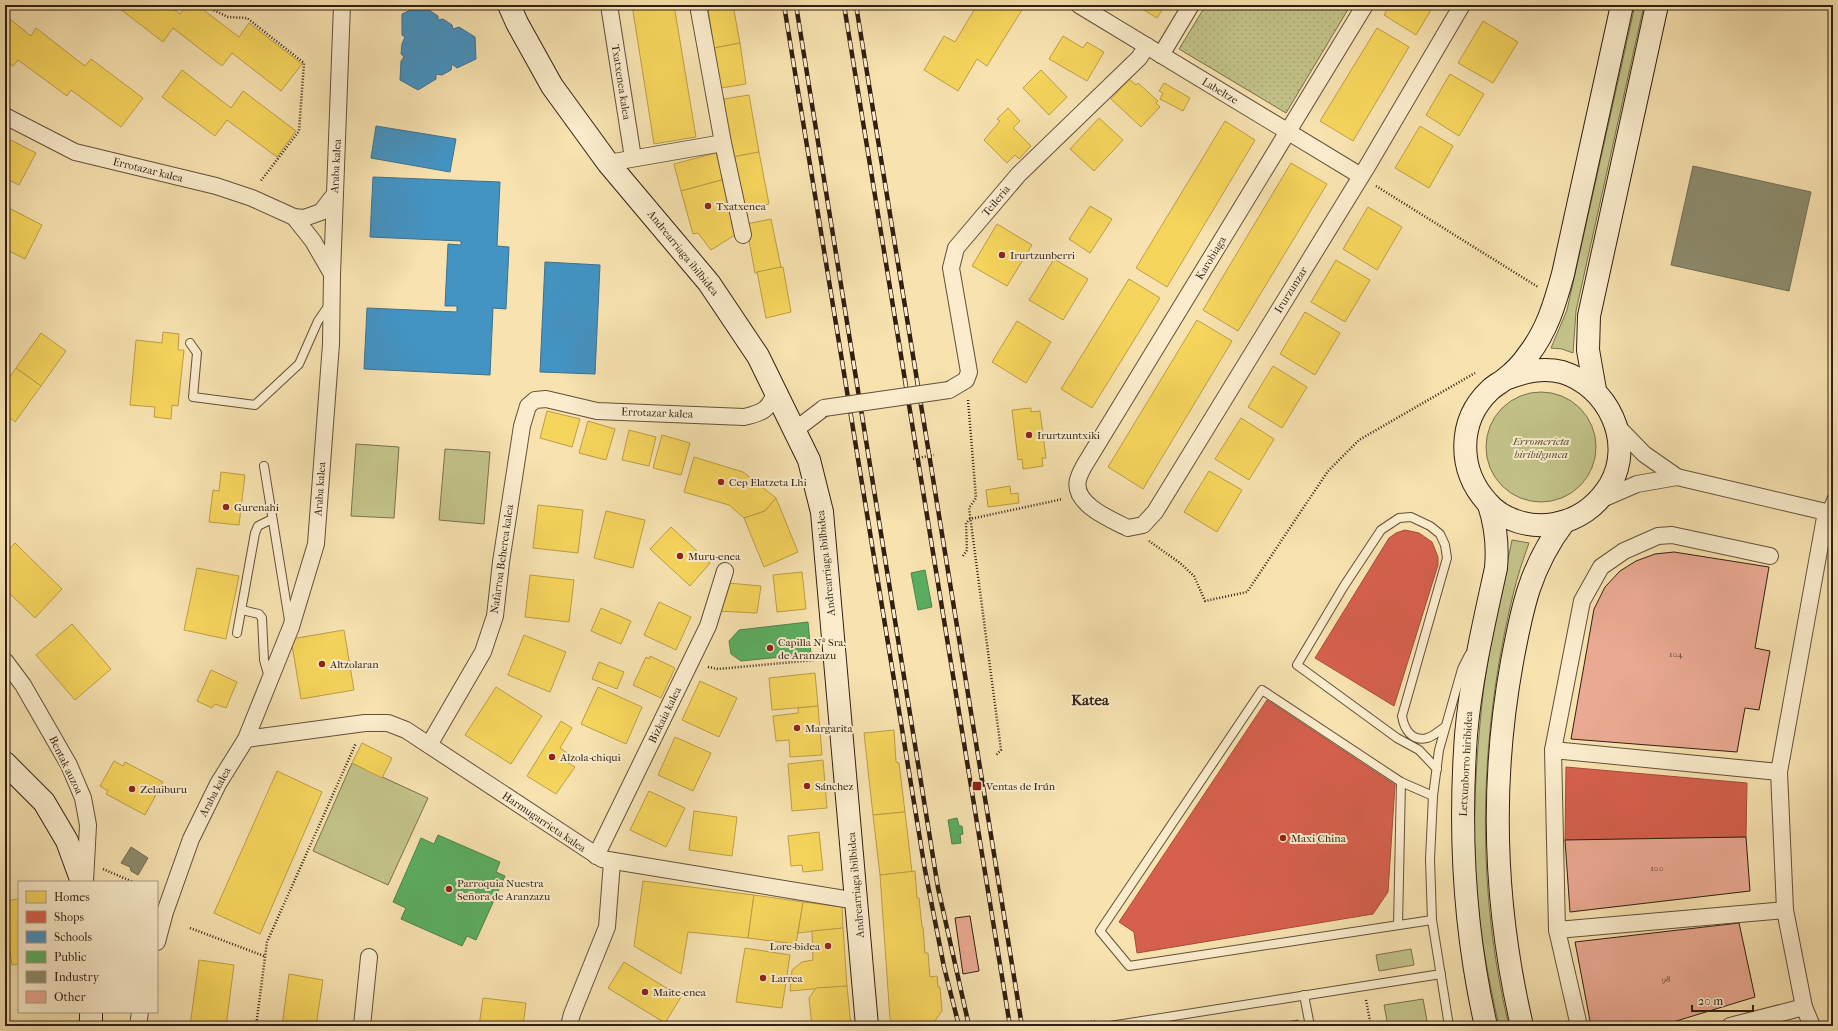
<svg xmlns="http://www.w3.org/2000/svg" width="1838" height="1031" viewBox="0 0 1838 1031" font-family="'IM FELL French Canon',serif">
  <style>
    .green { fill: #c2c288; stroke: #7a704d }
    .park { fill: url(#park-dots); stroke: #7a704d }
    .homes { fill: #f6d55c; stroke: #bb9e46 }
    .shops { fill: #d6604d; stroke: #a44c3b }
    .schools { fill: #4393c3; stroke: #3e708e }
    .public { fill: #5aae61; stroke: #4e8349 }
    .industry { fill: #8c8c6e; stroke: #716b52 }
    .building { fill: #eaa992; stroke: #311f12 }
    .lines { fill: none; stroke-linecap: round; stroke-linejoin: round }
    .lane-casing { stroke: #62503a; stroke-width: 10 }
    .street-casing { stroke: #62503a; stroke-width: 18 }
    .secondary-casing { stroke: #311f12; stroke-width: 24 }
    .path { stroke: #311f12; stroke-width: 2.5; stroke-dasharray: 1 2; stroke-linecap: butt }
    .lane { stroke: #faeccc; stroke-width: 8 }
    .street { stroke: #faeccc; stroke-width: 16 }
    .secondary { stroke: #faeccc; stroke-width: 22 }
    .rail-casing { stroke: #311f12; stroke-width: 4.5 }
    .rail { stroke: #faeccc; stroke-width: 3; stroke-dasharray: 9; stroke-linecap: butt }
    .street-bridge-casing { stroke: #62503a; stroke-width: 18; stroke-linecap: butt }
    .street-bridge { stroke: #faeccc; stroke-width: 16 }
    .poi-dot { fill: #8f2418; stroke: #faeccc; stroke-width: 1.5 }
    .labels { text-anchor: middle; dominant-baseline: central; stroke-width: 4; stroke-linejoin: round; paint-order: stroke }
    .number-label { font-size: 9px; fill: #5f4232 }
    .street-label { font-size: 11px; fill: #311f12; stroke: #faeccc }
    .poi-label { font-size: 11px; fill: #311f12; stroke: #faeccc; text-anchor: start }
    .park-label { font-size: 11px; font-style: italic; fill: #5c5035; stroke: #faeccc }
    .district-label { font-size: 15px; font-weight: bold; fill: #311f12; stroke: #faeccc }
  </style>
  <defs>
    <pattern id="park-dots" width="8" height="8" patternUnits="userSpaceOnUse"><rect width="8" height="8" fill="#c2c288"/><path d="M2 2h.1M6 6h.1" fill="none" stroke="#a7a674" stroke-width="1.8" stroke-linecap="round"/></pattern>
  </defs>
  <rect width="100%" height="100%" fill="#f7e2b0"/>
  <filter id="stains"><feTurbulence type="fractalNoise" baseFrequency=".005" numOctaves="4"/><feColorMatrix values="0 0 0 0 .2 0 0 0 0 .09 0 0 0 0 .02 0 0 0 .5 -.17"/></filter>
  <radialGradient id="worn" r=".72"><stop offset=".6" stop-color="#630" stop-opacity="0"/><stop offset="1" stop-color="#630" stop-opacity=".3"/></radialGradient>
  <g class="green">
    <polygon points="1635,5 1644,5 1576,311 1573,353 1562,349 1551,348 1567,310"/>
    <circle cx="1541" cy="447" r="55"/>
    <polygon points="356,444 399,447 394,518 351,516"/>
    <polygon points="445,449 490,452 484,524 439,520"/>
    <path d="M1512,540L1529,543C1523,560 1517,577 1513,595C1479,735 1475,886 1509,1026H1499C1487,973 1477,919 1475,864C1473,805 1477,745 1484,686C1491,637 1502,588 1512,540Z"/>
    <polygon points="352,763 428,798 388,885 313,851"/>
    <polygon points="1411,949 1414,965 1379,971 1376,955"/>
    <polygon points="1423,999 1428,1026 1388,1026 1384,1005"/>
  </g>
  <polygon class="park" points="1206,5 1349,5 1350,6 1286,113 1179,49"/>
  <g class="homes">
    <polygon points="115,5 168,5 180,14 187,5 197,5 239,37 249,23 302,64 281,91 232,53 222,66 173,28 163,42"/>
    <polygon points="632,5 674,5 696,137 654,144"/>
    <polygon points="707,5 730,5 708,8"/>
    <polygon points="733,5 740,43 714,48 708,8"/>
    <polygon points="977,5 1025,5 987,66 977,59 958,91 924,70 944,36 955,42"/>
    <polygon points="1136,5 1165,5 1157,18"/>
    <polygon points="1390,5 1434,5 1416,35 1384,15"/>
    <polygon points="5,15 31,36 36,28 85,66 91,59 143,98 121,127 71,90 67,96 18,60 13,66 5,60"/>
    <polygon points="1483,21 1518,42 1493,83 1458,63"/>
    <polygon points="1377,28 1409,47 1353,141 1320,121"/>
    <polygon points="1063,36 1083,48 1087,42 1104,52 1087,81 1049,59"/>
    <polygon points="740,43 746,84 721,88 714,48"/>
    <polygon points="182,70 231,108 243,91 296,131 277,157 227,120 215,136 162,97"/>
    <polygon points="1041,70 1067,97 1049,115 1023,88"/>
    <polygon points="1450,74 1484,94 1459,136 1426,115"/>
    <polygon points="1129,79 1136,85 1138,83 1158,101 1156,103 1160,107 1141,127 1111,99"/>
    <polygon points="1164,83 1190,98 1183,111 1160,99 1163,93 1159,91"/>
    <polygon points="749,95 759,152 733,157 723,104 725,103 724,99"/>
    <polygon points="1008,108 1020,121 1013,128 1031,146 1019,159 1015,155 1007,163 984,140 1000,121 997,119"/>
    <polygon points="1099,118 1123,140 1094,171 1070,149"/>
    <polygon points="1225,121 1255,140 1167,287 1136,268"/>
    <polygon points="1420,126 1453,146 1429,188 1395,168"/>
    <polygon points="5,137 36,153 19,185 5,178"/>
    <polygon points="723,151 725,179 681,191 674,164"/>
    <polygon points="759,152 769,204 742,209 733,157"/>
    <polygon points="1291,163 1327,184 1238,331 1203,310"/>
    <polygon points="725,179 734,221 731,222 735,235 711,250 698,233 693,234 681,191"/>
    <polygon points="5,206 42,225 25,259 5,249"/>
    <polygon points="1090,206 1112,219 1090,253 1069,239"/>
    <polygon points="1368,207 1402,227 1377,270 1343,249"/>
    <polygon points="771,219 781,267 755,273 746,224"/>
    <polygon points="997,224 1032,245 1007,286 972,266"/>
    <polygon points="1054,259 1088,279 1063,320 1029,300"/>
    <polygon points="1336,260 1370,280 1345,322 1311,302"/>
    <polygon points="781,267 783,267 791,312 766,318 757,272"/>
    <polygon points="1129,279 1160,298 1092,408 1061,389"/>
    <polygon points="1305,312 1340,333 1315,375 1280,354"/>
    <polygon points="1197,320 1232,341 1143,489 1108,467"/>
    <polygon points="1017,321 1051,342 1026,383 992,362"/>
    <polygon points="163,332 179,334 178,350 184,350 178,406 172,405 171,419 154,417 155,407 130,405 136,340 162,343"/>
    <polygon points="41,333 66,351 41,386 16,368"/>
    <polygon points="1273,366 1307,387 1282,428 1248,407"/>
    <polygon points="16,368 41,386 15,422 5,414 5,384"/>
    <polygon points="1031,408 1031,412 1040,411 1046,458 1042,458 1043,466 1023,469 1022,459 1018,460 1012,410"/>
    <polygon points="547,411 580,419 572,447 540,438"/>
    <polygon points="1241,418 1274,439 1249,480 1215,459"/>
    <polygon points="588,421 615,429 606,460 579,453"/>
    <polygon points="629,430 656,437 649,466 622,460"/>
    <polygon points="662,435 690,443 681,475 653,468"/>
    <polygon points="694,457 743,472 776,498 765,511 744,518 729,505 684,492"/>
    <polygon points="1209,471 1242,490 1217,532 1184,512"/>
    <polygon points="221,472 245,475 239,525 209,522 213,490 219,491"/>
    <polygon points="1010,486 1011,494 1018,493 1019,503 988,507 986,490"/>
    <polygon points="776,498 798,552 764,567 744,518 765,511"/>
    <polygon points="538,505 583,510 578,553 533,548"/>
    <polygon points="606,511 645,520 633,568 594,558"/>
    <polygon points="671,527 710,563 690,586 650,549"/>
    <polygon points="15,543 62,589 35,618 5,589 5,554"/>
    <polygon points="197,568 239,576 226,639 184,630"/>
    <polygon points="802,572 806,609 777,612 773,575"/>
    <polygon points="530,575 574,580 569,622 525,617"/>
    <polygon points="728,583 761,586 757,613 715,611"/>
    <polygon points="659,602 691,617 676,650 644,635"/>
    <polygon points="601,608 631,621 621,644 591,631"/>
    <polygon points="72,624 111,669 75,700 36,655"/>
    <polygon points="344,630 354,690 301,699 291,639"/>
    <polygon points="524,635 566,652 550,692 508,675"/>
    <polygon points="650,656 675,668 661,698 633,685 646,657 649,659"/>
    <polygon points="599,662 624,672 617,689 592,679"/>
    <polygon points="211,670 237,682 226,708 215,704 212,708 197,701"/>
    <polygon points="815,673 818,706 772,710 769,678"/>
    <polygon points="700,681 737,698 719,737 682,720"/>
    <polygon points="496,687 542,716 511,764 465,735"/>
    <polygon points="598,687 642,707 626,744 581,724"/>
    <polygon points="818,706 822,755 790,757 789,740 776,741 773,716 798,713 798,708"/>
    <polygon points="561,721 572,728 560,748 567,753 563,760 575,767 556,794 527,776"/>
    <polygon points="894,730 896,762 899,763 905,812 873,815 864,733"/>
    <polygon points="675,737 711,753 693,791 658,775"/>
    <polygon points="362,743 392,758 382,778 352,763"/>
    <polygon points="823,760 827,808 792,811 788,764"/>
    <polygon points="114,761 123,766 125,762 163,782 145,815 106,794 108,791 100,786"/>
    <polygon points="277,771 322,792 260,934 214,913"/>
    <polygon points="649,791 685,808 666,847 630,830"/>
    <polygon points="694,811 737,817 732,856 689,850"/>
    <polygon points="905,812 912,872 880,875 873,815"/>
    <polygon points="819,832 823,870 803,872 802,865 791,866 788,836"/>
    <polygon points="915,871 917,898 919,898 922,927 923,927 925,953 928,953 930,977 937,976 938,987 940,987 942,1011 931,1026 898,1026 890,1019 880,875"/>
    <polygon points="643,881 754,895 748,938 688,932 681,974 634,946"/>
    <polygon points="754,895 803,902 796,944 748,938"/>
    <polygon points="19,899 19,964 12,965 5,914 5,901"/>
    <polygon points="803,902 842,907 843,928 798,933"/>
    <polygon points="843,928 847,986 790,991 792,970 802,962 813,960 812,931"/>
    <polygon points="745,948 790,955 782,1008 736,1002"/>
    <polygon points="199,960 234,965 226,1026 190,1026"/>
    <polygon points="624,962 681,997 665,1023 608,988"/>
    <polygon points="289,974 323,980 316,1026 282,1026"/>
    <polygon points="847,986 851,1026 812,1026 809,998 816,988"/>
    <polygon points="483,998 526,1003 523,1026 479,1026"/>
  </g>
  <g class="shops">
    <polygon points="1405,530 1419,533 1432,542 1438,557 1438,565 1394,706 1315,658 1389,538 1396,533"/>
    <polygon points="1267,700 1395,785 1388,892 1373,914 1137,953 1134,932 1119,922"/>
    <polygon points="1566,767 1747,783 1746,837 1565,840"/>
    <polygon points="1298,1020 1299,1026 1263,1026"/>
  </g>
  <g class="schools">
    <polygon points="421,5 438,16 438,20 443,19 452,25 453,29 459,27 475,37 476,59 457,68 452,64 451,70 442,75 436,74 436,79 418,90 400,80 401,61 404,57 401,54 402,44 405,37 402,35 402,14"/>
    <polygon points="376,126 456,139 450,172 371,158"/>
    <polygon points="373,177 500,182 497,246 509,247 506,309 493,308 490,375 364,369 367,308 457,312 457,306 445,306 448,244 461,245 461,241 370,237"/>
    <polygon points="545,262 600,265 595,374 540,372"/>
  </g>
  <g class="public">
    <polygon points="925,570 932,607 918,610 911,573"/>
    <polygon points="808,622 811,654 741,661 731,654 729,641 739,630"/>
    <polygon points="957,818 959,826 962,826 963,834 960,835 961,843 952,844 948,820"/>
    <polygon points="438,835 500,862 496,872 505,876 476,940 467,936 462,946 401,919 406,908 393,902 421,838 434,844"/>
  </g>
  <g class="industry">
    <polygon points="1693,166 1811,192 1789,291 1671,265"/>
    <polygon points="131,847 148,858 138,875 131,871 130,867 121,863"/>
  </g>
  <g class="building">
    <polygon points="1674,552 1769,567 1755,648 1770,651 1759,710 1745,708 1737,752 1571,739 1594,609 1605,587 1620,571 1636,561 1655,554"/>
    <polygon points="1746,837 1750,891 1570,912 1565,840"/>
    <polygon points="970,916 979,971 963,974 955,918"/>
    <polygon points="1739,923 1755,997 1660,1026 1591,1026 1575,942"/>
    <polygon points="1779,1021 1781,1026 1764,1026"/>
  </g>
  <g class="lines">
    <g class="lane-casing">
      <g id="lane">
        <polyline points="190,343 197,353 193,397 255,405 299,364 318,321 329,305"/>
        <polyline points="264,466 289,620"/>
        <polyline points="1826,512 1833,495"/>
        <polyline points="242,610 259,614 262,618 264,660 269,677"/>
        <polyline points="237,633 255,533 258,526 272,519"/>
        <path d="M1437,769L1419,750L1397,738L1297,665L1344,586L1381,530L1399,518L1411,517L1430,526L1440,534L1445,545L1447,558L1402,716C1404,729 1412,742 1427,738C1433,737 1440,730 1445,727"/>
        <polyline points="1432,920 1129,966 1100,931 1262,690 1401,782 1433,796"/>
        <polyline points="1398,925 1401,782"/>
        <polyline points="1304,995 1310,1026"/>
        <polyline points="1110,1026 1441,974"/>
        <polyline points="1449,1026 1432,920 1430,859 1433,796 1439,750 1462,669 1469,655"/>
      </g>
    </g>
    <g class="street-casing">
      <g id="street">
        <polyline points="609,5 633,158"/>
        <polyline points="698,5 723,143 743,235"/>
        <polyline points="1079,5 1361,176"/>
        <path d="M1365,5L1084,466C1082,470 1079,475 1078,480C1072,504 1112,520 1128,528L1143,525L1155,512L1368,165L1462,5"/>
        <polyline points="1161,55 1191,5"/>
        <polyline points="5,116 75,152 216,186 252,198 294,217 304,218 321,212 335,194"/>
        <polyline points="608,163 723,143"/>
        <polyline points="294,217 313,241 332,274"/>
        <polyline points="949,390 966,380 969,372 951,268 956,248 1019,174 1139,58 1147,46"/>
        <polyline points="1616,425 1644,454 1677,477 1826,512 1779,772 1785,910 1804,1007 1812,1026"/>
        <polyline points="795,430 824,408"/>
        <polyline points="1600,500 1637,484 1677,477"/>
        <polyline points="5,661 23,685 69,765 83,798 88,825 85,882"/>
        <polyline points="246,739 365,723 388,723 406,730 602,859 857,901"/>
        <path d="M429,745L483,652L495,616L501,562L522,426L528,406L535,400L546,399L597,411L744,417C763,413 770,409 776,390"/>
        <polyline points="1553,750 1779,772"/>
        <polyline points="596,856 708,626 725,571"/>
        <polyline points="1557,930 1785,910"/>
        <polyline points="157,942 165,912 191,839 218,784 246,739 291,627 316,544 331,344 332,274 342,5"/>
        <polyline points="138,1026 140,1012"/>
        <polyline points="362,1026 369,957"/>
        <polyline points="569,1026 572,1014 607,927 612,862"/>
        <polyline points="1579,1026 1557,930 1553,750 1582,601 1601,567 1624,551 1658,536 1672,535 1770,556"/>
        <polyline points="1730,1026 1804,1007"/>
      </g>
    </g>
    <g class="secondary-casing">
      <g id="secondary">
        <polyline points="509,5 517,23 552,86 608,163 709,283 758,356 809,460 822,512 867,1026"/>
        <path d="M1505,379C1524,372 1542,367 1562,372C1608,386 1635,442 1610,485C1597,506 1577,520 1554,524C1531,528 1503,521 1487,502C1458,470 1457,421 1490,390C1494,386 1500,383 1505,379C1513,373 1522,364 1528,355C1547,331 1555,303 1563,274L1622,5"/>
        <polyline points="1595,390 1588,350 1589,316 1657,5"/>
        <polyline points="5,763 44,802 67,841 82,882"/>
        <polyline points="91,1012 91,1026"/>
        <path d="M1486,1026C1464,930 1459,832 1466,735C1471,678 1484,623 1496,568C1498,545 1496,526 1489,505"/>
        <path d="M1522,1026C1494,906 1490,783 1512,662C1522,608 1530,567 1564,522"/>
      </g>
    </g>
    <g class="path">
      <polyline points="203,5 228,17 247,18 304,63 299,131 260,182"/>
      <polyline points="1376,186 1538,287"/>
      <polyline points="968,400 976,498 969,508 1001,750 996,755"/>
      <polyline points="913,459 934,455"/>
      <polyline points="1149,541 1180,563 1194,576 1205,601 1247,592 1328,471 1359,440 1475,373"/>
      <polyline points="963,556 967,550 966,523 970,519 1063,499"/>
      <polyline points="708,667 718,669 815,660"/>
      <polyline points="103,869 133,882"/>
      <polyline points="190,928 264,956"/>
      <polyline points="1366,1000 1371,1026"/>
      <polyline points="1082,1023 1097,1021"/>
      <polyline points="256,1026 267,942 356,743"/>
    </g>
    <use href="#lane" class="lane"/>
    <use href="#street" class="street"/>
    <use href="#secondary" class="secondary"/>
    <g class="rail-casing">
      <g id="rail">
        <polyline points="784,5 925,870 944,967 959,1026"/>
        <polyline points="796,5 938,888 969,1026"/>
        <polyline points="844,5 1010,1026"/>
        <polyline points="856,5 1022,1026"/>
      </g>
    </g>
    <use href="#rail" class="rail"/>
    <g class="street-bridge-casing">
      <polyline id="street-bridge" points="824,408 949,390"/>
    </g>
    <use href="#street-bridge" class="street-bridge"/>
  </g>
  <g class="poi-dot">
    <circle cx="708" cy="206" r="4"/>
    <circle cx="1002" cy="255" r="4"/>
    <circle cx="1029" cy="435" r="4"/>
    <circle cx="721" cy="482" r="4"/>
    <circle cx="226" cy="507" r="4"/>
    <circle cx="680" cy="556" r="4"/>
    <circle cx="770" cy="648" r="4"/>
    <circle cx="322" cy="664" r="4"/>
    <circle cx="797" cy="728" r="4"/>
    <circle cx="552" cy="757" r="4"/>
    <circle cx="807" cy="786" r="4"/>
    <rect x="972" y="781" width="10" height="10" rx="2"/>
    <circle cx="132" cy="789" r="4"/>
    <circle cx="1283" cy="838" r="4"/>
    <circle cx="449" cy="889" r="4"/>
    <circle cx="828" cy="946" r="4"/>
    <circle cx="763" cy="978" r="4"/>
    <circle cx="645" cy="992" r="4"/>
  </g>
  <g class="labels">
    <g class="number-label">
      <text x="1676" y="654">104</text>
      <text x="1657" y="868">100</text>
      <text x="1666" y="979">98</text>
    </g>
    <g class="street-label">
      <text transform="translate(621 82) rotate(81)">Txatxenea kalea</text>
      <text transform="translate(1220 91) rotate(31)">Labeltze</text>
      <text transform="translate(336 166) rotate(-87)">Araba kalea</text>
      <text transform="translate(148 170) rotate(14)">Errotazar kalea</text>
      <text transform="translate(996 201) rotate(-50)">Teileria</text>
      <text transform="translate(683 253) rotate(51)">Andrearriaga ibilbidea</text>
      <text transform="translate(1211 258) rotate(-59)">Karobiaga</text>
      <text transform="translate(1291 290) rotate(-58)">Irurzunzar</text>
      <text transform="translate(657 413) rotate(2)">Errotazar kalea</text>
      <text transform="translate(320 489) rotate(-86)">Araba kalea</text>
      <text transform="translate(502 559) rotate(-82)">Nafarroa Beherea kalea</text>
      <text transform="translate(826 563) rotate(-96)">Andrearriaga ibilbidea</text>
      <text transform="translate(665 715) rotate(-64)">Bizkaia kalea</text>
      <text transform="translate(1466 764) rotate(-87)">Letxunborro hiribidea</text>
      <text transform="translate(66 765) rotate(64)">Bentak auzoa</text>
      <text transform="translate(215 792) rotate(-62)">Araba kalea</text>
      <text transform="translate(544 822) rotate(34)">Harmugarrieta kalea</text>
      <text transform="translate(856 885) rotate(-95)">Andrearriaga ibilbidea</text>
    </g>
    <g class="poi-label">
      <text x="716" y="206">Txatxenea</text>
      <text x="1010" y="255">Irurtzunberri</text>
      <text x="1037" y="435">Irurtzuntxiki</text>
      <text x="729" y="482">Cep Elatzeta Lhi</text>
      <text x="234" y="507">Gurenahi</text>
      <text x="688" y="556">Muru-enea</text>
      <text x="778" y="642">Capilla Nª Sra.<tspan x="778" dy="13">de Aranzazu</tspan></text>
      <text x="330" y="664">Altzolaran</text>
      <text x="805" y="728">Margarita</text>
      <text x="560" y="757">Alzola-chiqui</text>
      <text x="815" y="786">Sánchez</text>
      <text x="986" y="786">Ventas de Irún</text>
      <text x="140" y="789">Zelaiburu</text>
      <text x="1291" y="838">Maxi China</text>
      <text x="457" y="883">Parroquia Nuestra<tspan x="457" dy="13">Señora de Aranzazu</tspan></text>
      <text x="820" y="946" text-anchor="end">Lore-bidea</text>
      <text x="771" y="978">Larrea</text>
      <text x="653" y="992">Maite-enea</text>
    </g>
    <g class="park-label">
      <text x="1541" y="441">Erromerieta<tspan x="1541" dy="13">biribilgunea</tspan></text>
    </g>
    <g class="district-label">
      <text x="1090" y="700">Katea</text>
    </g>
  </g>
  <rect width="1838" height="1031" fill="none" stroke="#f7e2b0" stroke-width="20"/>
  <rect x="6" y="6" width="1826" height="1019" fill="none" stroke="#311f12" stroke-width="2"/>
  <rect x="10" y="10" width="1818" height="1011" fill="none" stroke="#311f12"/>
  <rect x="18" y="881" width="140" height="132" fill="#faeccc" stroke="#aa9a82"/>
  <rect x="26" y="891" width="20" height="12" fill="#f6d55c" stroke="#aa9a82"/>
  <text x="54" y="901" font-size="12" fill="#311f12">Homes</text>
  <rect x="26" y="911" width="20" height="12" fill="#d6604d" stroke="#aa9a82"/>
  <text x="54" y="921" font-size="12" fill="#311f12">Shops</text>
  <rect x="26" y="931" width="20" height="12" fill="#4393c3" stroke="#aa9a82"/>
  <text x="54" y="941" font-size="12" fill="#311f12">Schools</text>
  <rect x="26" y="951" width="20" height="12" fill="#5aae61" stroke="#aa9a82"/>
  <text x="54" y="961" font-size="12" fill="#311f12">Public</text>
  <rect x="26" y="971" width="20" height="12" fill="#8c8c6e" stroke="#aa9a82"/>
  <text x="54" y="981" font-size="12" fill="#311f12">Industry</text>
  <rect x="26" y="991" width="20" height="12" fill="#eaa992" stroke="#aa9a82"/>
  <text x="54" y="1001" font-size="12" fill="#311f12">Other</text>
  <path d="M1692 1005v6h61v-6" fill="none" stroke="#311f12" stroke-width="2"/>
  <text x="1698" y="1005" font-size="12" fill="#311f12" stroke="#faeccc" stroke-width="3" paint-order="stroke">20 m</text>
  <rect width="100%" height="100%" filter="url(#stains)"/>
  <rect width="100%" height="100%" fill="url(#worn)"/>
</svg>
